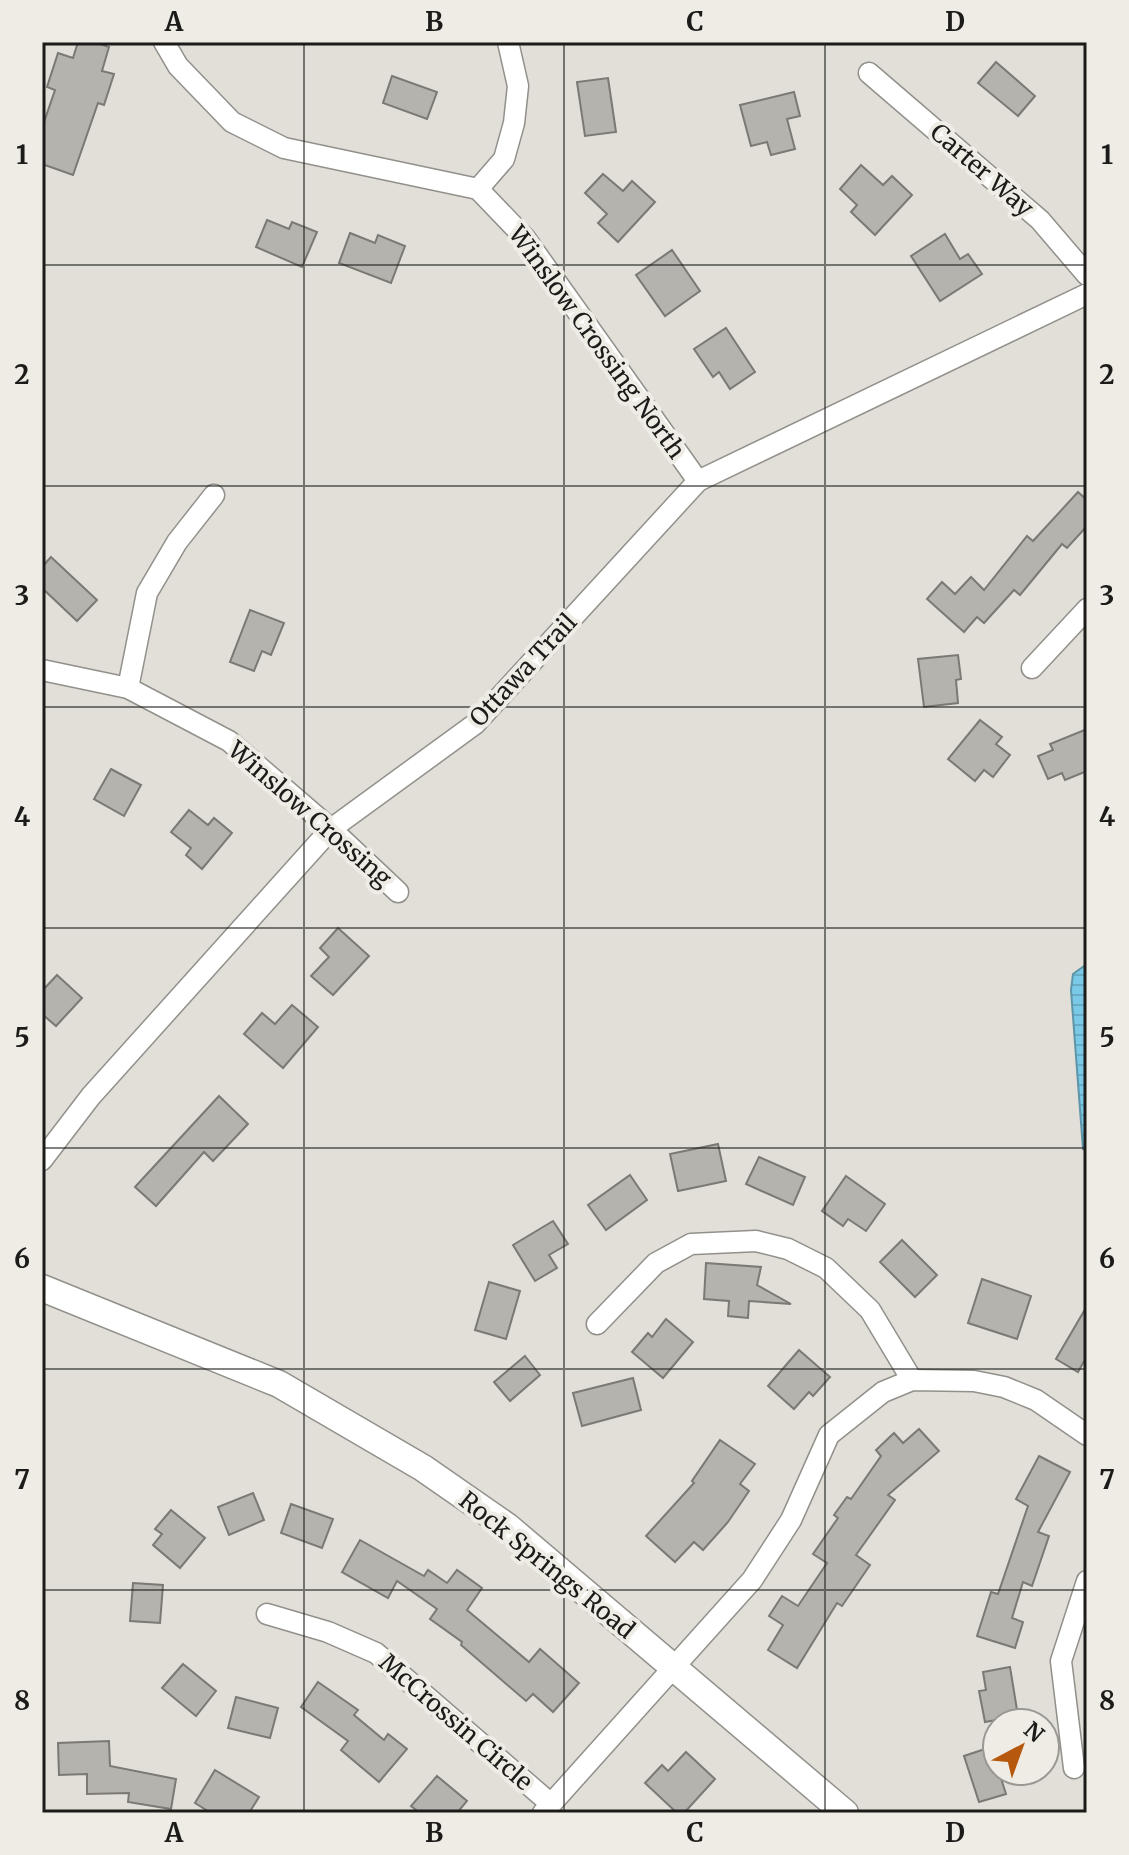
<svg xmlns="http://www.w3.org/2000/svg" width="1129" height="1855" viewBox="0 0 1129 1855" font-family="Merriweather,serif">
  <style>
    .water { fill: url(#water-rules); stroke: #5e95a8; stroke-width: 2 }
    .building { fill: #b5b3ad; stroke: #7b7973; stroke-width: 2 }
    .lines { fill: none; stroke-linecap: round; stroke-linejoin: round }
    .minor-casing { stroke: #92908a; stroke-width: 23 }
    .tertiary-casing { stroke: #92908a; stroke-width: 29 }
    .minor { stroke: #fff; stroke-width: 20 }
    .tertiary { stroke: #fff; stroke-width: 26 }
    .grid { fill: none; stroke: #1c1b19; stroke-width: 2; stroke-opacity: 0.55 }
    .labels { text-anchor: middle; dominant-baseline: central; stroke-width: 8; stroke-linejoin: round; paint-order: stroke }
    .street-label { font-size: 24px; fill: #1c1b19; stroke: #eeece5 }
    .neatline { fill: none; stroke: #1c1b19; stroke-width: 3 }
    .grid-label { font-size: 26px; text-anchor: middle; font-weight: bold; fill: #1c1b19 }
  </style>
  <defs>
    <pattern id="water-rules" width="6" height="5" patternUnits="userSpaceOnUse" patternTransform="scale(2)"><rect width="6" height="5" fill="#7ac9e6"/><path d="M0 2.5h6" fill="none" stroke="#69acc5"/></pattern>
  </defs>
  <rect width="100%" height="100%" fill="#e1dfd8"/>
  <polygon class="water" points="1087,964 1087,1151 1083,1149 1071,990 1073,974"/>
  <g class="building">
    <polygon points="78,42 94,42 109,47 102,71 114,74 104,105 98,103 73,175 42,164 42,128 55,90 47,87 58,53 73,58"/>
    <polygon points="996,62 1035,96 1018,116 978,83"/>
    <polygon points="392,76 437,92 427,119 383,103"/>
    <polygon points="608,78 616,132 585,136 577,82"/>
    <polygon points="794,92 800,116 787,119 795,149 771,155 767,142 751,146 740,105"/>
    <polygon points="861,165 883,185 892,176 912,195 875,235 851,212 857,205 840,189"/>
    <polygon points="603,174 623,191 632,181 655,202 618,242 598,223 607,214 585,193"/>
    <polygon points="267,220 289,229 292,222 317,232 302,267 256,247"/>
    <polygon points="350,233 375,243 378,235 405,246 391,283 339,263"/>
    <polygon points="945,234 960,259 968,254 982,274 940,301 911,256"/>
    <polygon points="672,250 700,291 665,316 636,275"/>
    <polygon points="726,328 755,372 730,389 719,372 713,377 694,349"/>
    <polygon points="1078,492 1087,500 1087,526 1067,548 1062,544 1020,595 1014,590 984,623 977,617 964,632 927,599 942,582 955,594 971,577 984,590 1027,536 1033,541"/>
    <polygon points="51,557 97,600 77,621 42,588 42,567"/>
    <polygon points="250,610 284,623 271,655 262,651 254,671 230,662"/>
    <polygon points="958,655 961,679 956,680 958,703 924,707 918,659"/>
    <polygon points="980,720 1002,737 996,744 1010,755 993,777 984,770 975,781 948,759"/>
    <polygon points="1087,729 1087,771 1065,780 1062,773 1048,779 1038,756 1053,750 1050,744"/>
    <polygon points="111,769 141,785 124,816 94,799"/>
    <polygon points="189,810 208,825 214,818 232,833 202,869 186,855 191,848 171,832"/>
    <polygon points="338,928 369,956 333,995 311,976 329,957 320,948"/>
    <polygon points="57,975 82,998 56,1026 42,1014 42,991"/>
    <polygon points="292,1005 318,1027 283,1068 244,1034 262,1013 275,1024"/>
    <polygon points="219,1096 248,1124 213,1161 204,1152 156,1206 135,1187"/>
    <polygon points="718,1144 726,1181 678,1191 670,1154"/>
    <polygon points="759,1157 805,1177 793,1205 746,1184"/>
    <polygon points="630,1175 647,1200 606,1230 588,1205"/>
    <polygon points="846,1176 885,1204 866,1231 848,1219 843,1226 822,1211"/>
    <polygon points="553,1221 568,1244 549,1255 557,1268 535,1281 513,1245"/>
    <polygon points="902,1240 937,1275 915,1297 880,1262"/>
    <polygon points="706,1263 761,1267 757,1285 791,1304 749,1301 748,1318 728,1316 729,1301 704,1299"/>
    <polygon points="982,1279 1031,1296 1017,1339 968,1323"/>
    <polygon points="489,1282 520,1291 506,1339 475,1330"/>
    <polygon points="1087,1306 1087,1356 1078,1372 1056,1359"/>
    <polygon points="666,1319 693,1342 663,1378 632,1352 648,1333 652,1337"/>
    <polygon points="799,1350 830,1377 813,1396 809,1392 794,1409 768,1386"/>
    <polygon points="525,1356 540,1375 510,1401 494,1382"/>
    <polygon points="633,1378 641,1410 582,1426 573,1393"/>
    <polygon points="919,1429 939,1451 888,1495 895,1500 856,1555 870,1565 842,1606 837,1603 797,1668 768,1650 783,1625 769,1616 782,1596 798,1606 827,1563 813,1554 838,1518 834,1515 847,1497 851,1499 881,1456 876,1450 894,1433 903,1443"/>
    <polygon points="720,1440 755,1464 740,1484 749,1491 728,1522 703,1550 694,1542 675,1562 646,1536 694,1483 692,1481"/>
    <polygon points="1039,1456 1070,1472 1038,1532 1049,1536 1032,1586 1023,1582 1012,1618 1023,1622 1015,1648 977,1636 991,1592 998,1594 1028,1506 1016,1499"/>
    <polygon points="253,1493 264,1520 229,1535 218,1507"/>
    <polygon points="291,1504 333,1519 322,1548 281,1533"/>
    <polygon points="171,1510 205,1538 180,1568 153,1545 162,1534 155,1529"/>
    <polygon points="360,1540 424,1576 428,1570 447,1583 457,1570 482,1588 467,1610 529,1662 540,1649 579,1683 553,1712 533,1694 526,1701 461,1645 462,1642 430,1619 437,1609 397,1581 388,1598 342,1572"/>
    <polygon points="133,1583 163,1585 160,1623 130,1621"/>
    <polygon points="183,1664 216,1691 196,1716 162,1688"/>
    <polygon points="1010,1667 1018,1716 985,1722 979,1691 986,1690 983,1672"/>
    <polygon points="318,1682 358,1710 354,1715 384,1740 388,1734 407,1749 379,1782 341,1750 348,1741 301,1707"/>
    <polygon points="236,1697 278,1708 270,1738 228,1728"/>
    <polygon points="109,1741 110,1766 176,1779 171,1809 128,1802 129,1793 87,1794 87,1774 59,1775 58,1743"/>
    <polygon points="991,1747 1006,1794 979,1802 964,1756"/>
    <polygon points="686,1752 715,1779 684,1813 677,1813 645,1783 662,1765 668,1771"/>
    <polygon points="215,1770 259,1797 249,1813 211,1813 195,1803"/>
    <polygon points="437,1776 467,1801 457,1813 420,1813 411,1806"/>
  </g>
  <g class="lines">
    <g class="minor-casing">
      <g id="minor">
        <polyline points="164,42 178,66 232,122 284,148 478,189 525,238 698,481"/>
        <polyline points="869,73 1040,220 1087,275"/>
        <polyline points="478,189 504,159 514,123 518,86 508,42"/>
        <polyline points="1032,668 1087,609"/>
        <polyline points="42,670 128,688 229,741 331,829 398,892"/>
        <polyline points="128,688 147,593 177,542 214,495"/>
        <polyline points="42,1160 91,1096 331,829 475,724 698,481 1087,294"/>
        <polyline points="597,1324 656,1263 691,1244 756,1241 788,1249 826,1268 870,1310 912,1380"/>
        <polyline points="267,1614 328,1632 376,1653 551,1804"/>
        <polyline points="1074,1768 1061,1661 1087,1581"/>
        <polyline points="543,1813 752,1580 791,1520 829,1435 883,1392 912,1380 974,1381 1004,1387 1036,1400 1087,1435"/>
      </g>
    </g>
    <g class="tertiary-casing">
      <polyline id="tertiary" points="42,1288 279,1384 423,1468 508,1527 845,1813"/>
    </g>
    <use href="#minor" class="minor"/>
    <use href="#tertiary" class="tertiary"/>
  </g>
  <path class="grid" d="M304,42V1813M564,42V1813M825,42V1813M42,265H1087M42,486H1087M42,707H1087M42,928H1087M42,1148H1087M42,1369H1087M42,1590H1087"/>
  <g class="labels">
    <g class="street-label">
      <text transform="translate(982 170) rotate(41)">Carter Way</text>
      <text transform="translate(597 342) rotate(54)">Winslow Crossing North</text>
      <text transform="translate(523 670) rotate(-47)">Ottawa Trail</text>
      <text transform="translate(310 814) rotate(41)">Winslow Crossing</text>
      <text transform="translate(547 1565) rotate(39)">Rock Springs Road</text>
      <text transform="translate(456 1722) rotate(41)">McCrossin Circle</text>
    </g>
  </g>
  <rect width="1129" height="1855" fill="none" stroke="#eeece5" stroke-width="88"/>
  <g transform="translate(1021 1747) rotate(41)"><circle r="38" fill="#eeece5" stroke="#9a9893" stroke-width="2"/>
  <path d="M0-6L14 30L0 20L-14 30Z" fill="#b7580f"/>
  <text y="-12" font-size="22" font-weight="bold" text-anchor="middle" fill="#1c1b19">N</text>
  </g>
  <rect x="44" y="44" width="1041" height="1767" class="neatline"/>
  <g class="grid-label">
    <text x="174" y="31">A</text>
    <text x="434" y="31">B</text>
    <text x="695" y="31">C</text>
    <text x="955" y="31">D</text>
    <text x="22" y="164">1</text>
    <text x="1107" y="164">1</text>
    <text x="22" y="384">2</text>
    <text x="1107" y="384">2</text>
    <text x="22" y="605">3</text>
    <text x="1107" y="605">3</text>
    <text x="22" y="826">4</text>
    <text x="1107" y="826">4</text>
    <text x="22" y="1047">5</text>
    <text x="1107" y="1047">5</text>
    <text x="22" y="1268">6</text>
    <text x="1107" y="1268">6</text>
    <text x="22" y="1489">7</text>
    <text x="1107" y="1489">7</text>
    <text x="22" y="1710">8</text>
    <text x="1107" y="1710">8</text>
    <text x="174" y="1842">A</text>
    <text x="434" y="1842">B</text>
    <text x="695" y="1842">C</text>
    <text x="955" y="1842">D</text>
  </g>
</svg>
